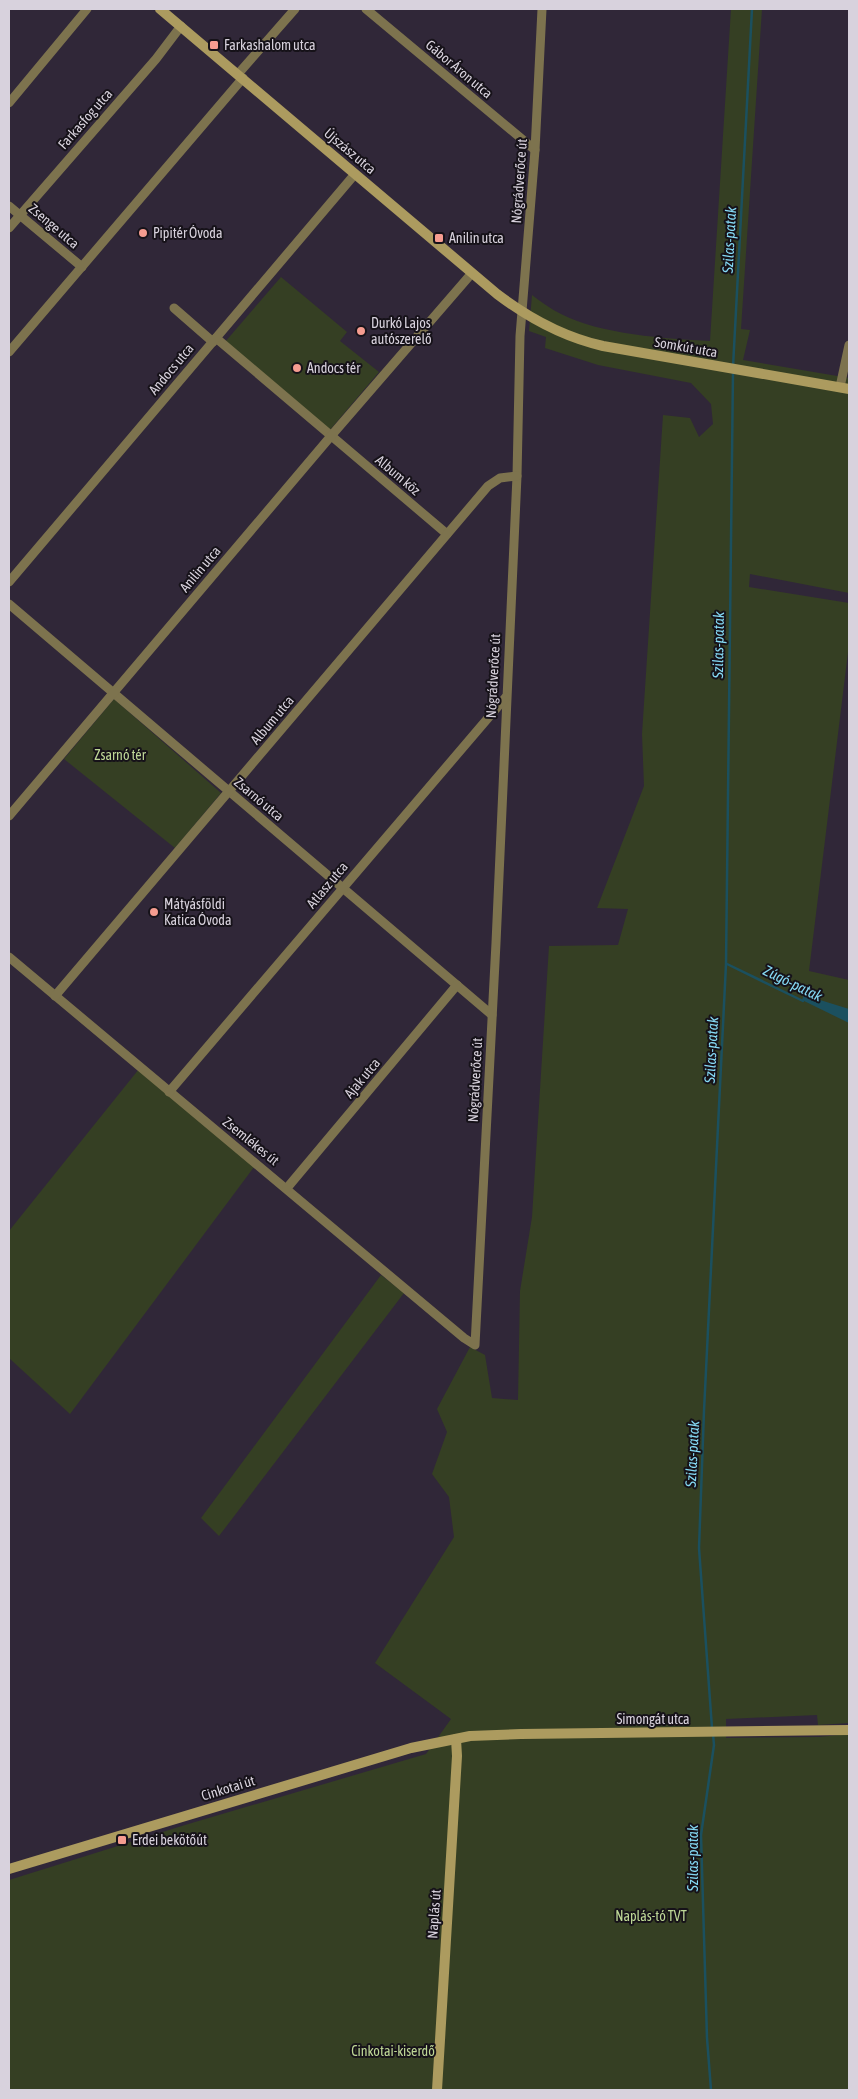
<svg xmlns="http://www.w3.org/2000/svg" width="858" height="2099" viewBox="0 0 858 2099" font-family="'Asap Condensed',sans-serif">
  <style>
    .green { fill: #353f23 }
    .water { fill: #1b505f }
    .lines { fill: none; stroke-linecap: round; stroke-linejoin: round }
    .stream { stroke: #1b505f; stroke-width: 2.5 }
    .street { stroke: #7d734e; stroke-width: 9 }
    .secondary { stroke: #ac9b5f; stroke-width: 10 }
    .poi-dot { fill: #f59c90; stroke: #161219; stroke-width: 2 }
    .labels { text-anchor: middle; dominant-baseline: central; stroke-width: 4; stroke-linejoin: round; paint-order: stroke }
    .poi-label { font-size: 14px; fill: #d8d2dd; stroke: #161219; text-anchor: start }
    .street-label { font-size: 14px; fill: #d8d2dd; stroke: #161219 }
    .park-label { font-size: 14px; fill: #bed796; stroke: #161219 }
    .water-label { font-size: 15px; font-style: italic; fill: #85d9f4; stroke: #161219 }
  </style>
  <rect width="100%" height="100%" fill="#302738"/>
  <g class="green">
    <path d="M731,9H762L741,329L750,330L743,360L849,378V593L750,574L749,587L849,603V644L809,971L849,980V1723L818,1725L817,1715L726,1719V1738L819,1737L849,1734V2090H9V1880L185,1825L426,1754L451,1719L375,1663L454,1537L449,1497L432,1474L447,1432L437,1409L470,1347L485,1355L492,1398L518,1400L520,1291L532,1217L549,946L618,945L628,909L597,908L644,786L642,734L663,415L690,418L699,437L713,424L711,404L691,383L598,365L545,348L546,337L529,331L532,295C541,302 551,309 561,314C599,334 667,339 710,341Z"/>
    <polygon points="281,277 347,332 340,341 379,372 329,431 225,342"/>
    <polygon points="114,699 221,793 175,848 64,759"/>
    <polygon points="139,1069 254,1167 70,1414 9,1358 9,1231"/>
    <polygon points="381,1275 404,1293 219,1536 201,1518"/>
  </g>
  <polygon class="water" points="804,995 849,1009 849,1023 802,1000"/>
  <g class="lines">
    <g class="stream">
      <polyline points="733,367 752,9"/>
      <polyline points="727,964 803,1001"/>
      <polyline points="712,1728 699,1548 704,1411 726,964 733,372"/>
      <polyline points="711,2090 707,2038 701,1835 714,1745 713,1734"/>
    </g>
    <g class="street">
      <polyline points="366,9 535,150"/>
      <polyline points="238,74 295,9"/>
      <polyline points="9,103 87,9"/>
      <polyline points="9,206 82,267"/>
      <polyline points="9,228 156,59 181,26"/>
      <polyline points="174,308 213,342"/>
      <polyline points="216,338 447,534"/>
      <polyline points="9,352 243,78"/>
      <polyline points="840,387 849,345"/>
      <polyline points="9,582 355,174"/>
      <polyline points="9,604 492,1015"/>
      <polyline points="9,816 331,436 472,273"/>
      <polyline points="9,957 464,1338 475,1345 496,943 517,476 520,336 535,150 542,9"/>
      <polyline points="55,996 488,486 500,478 517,476"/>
      <polyline points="169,1092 506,697"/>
      <polyline points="287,1188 457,985"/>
    </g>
    <g class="secondary">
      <path d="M160,9L497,294C530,319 563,337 603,346L849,389"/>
      <polyline points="9,1869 411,1748 470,1736 521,1734 849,1730"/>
      <polyline points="437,2090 457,1756 456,1739"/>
    </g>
  </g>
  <g class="poi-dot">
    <rect x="209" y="40" width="10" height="10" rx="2.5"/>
    <circle cx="143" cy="233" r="5"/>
    <rect x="434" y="233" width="10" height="10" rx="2.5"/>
    <circle cx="361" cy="331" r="5"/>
    <circle cx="297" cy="368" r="5"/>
    <circle cx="154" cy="912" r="5"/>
    <rect x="117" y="1835" width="10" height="10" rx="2.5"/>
  </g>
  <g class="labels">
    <g class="poi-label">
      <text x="224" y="45">Farkashalom utca</text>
      <text x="153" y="233">Pipitér Óvoda</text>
      <text x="449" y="238">Anilin utca</text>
      <text x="371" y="323">Durkó Lajos<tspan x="371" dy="16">autószerelő</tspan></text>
      <text x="307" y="368">Andocs tér</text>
      <text x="164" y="904">Mátyásföldi<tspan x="164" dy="16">Katica Óvoda</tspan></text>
      <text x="132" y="1840">Erdei bekötőút</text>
    </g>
    <g class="street-label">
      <text transform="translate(459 69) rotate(40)">Gábor Áron utca</text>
      <text transform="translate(85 119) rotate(-49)">Farkasfog utca</text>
      <text transform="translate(350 151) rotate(40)">Újszász utca</text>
      <text transform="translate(519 181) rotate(-86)">Nógrádverőce út</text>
      <text transform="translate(54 226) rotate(40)">Zsenge utca</text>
      <text transform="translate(686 347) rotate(10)">Somkút utca</text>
      <text transform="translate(171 369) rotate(-50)">Andocs utca</text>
      <text transform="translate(398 475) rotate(40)">Album köz</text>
      <text transform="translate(200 569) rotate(-50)">Anilin utca</text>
      <text transform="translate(493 676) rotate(-87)">Nógrádverőce út</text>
      <text transform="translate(272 720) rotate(-50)">Album utca</text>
      <text transform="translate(259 799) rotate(40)">Zsarnó utca</text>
      <text transform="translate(327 885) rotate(-50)">Atlasz utca</text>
      <text transform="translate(362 1078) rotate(-50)">Ajak utca</text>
      <text transform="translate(475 1080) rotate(-87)">Nógrádverőce út</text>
      <text transform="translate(251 1141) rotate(39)">Zsemlékes út</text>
      <text x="653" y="1719">Simongát utca</text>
      <text transform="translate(228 1788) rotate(-17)">Cinkotai út</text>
      <text transform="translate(434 1914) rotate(-86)">Naplás út</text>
    </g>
    <g class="park-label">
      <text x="120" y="755">Zsarnó tér</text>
      <text x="651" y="1916">Naplás-tó TVT</text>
      <text x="393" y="2051">Cinkotai-kiserdő</text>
    </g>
    <g class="water-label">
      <text transform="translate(729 240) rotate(-87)">Szilas-patak</text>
      <text transform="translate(718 645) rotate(-89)">Szilas-patak</text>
      <text transform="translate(793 983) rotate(26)">Zúgó-patak</text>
      <text transform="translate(711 1050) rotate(-87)">Szilas-patak</text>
      <text transform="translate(692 1454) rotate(-87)">Szilas-patak</text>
      <text transform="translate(692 1858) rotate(-90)">Szilas-patak</text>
    </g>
  </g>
  <rect width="858" height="2099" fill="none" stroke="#d8d2dd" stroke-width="20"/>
</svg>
